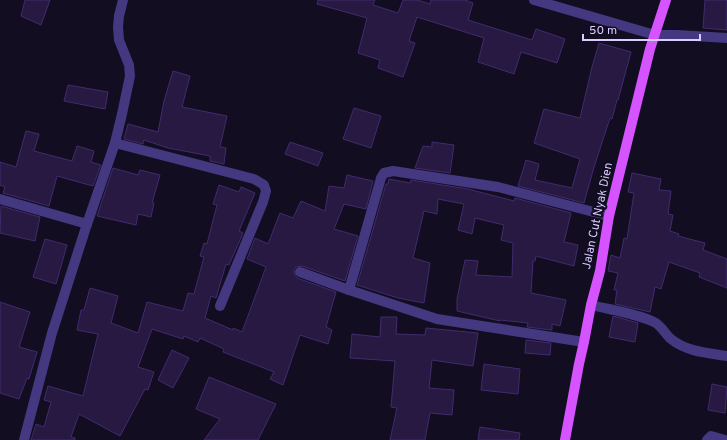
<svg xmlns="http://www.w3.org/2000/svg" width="727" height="440" viewBox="0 0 727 440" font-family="Overpass,sans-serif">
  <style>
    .building { fill: #271942; stroke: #412b6e }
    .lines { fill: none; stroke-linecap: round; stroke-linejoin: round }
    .minor { stroke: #443880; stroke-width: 10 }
    .major { stroke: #d654ff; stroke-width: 10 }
    .labels { text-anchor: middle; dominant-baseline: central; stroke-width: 4; stroke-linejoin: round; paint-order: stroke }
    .street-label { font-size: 12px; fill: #d9cdff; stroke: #130d21 }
  </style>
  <rect width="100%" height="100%" fill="#130d21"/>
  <g class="building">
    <polygon points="25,0 50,0 41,25 21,16"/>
    <polygon points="318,0 375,0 373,5 398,13 403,0 417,0 430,4 431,0 465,0 473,3 468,20 532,40 536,29 565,39 557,63 521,52 514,74 478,62 484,38 417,17 409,41 415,43 403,77 378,68 380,60 358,53 367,18 317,4"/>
    <polygon points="705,0 727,0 727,30 703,28"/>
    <polygon points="599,43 631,52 618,100 617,100 612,119 610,118 594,167 584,203 518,186 526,160 539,164 535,180 572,188 580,159 534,143 544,109 580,118 592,67"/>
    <polygon points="173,71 190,76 182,107 227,116 220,147 226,148 224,164 210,161 210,156 168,148 144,140 143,144 124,139 128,124 158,132 164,101"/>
    <polygon points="68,85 108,92 105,109 64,101"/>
    <polygon points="354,108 381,116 371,148 343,139"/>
    <polygon points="26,131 39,134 34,151 72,161 77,146 94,151 91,162 101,165 93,186 57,176 49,206 3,193 5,187 0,185 0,162 16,167"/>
    <polygon points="290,142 323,153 318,166 285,154"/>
    <polygon points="432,142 454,145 450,173 415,168 423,146 432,147"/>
    <polygon points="113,168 138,175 140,170 160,175 152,203 154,203 151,217 138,214 136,225 97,216"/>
    <polygon points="632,173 661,179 659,190 671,191 668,214 673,215 670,231 679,234 678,236 705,243 703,250 727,259 727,288 699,277 700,273 669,262 661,289 655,287 650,312 615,304 617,290 614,290 618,273 608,271 611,255 620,258 624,238 627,239 634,193 628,192"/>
    <polygon points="347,175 373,181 366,209 344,204 334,229 358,236 345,281 302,266 296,267 294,270 294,273 297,278 336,292 326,327 332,330 328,344 300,335 283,385 270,379 274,372 223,352 224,349 200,338 198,342 184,336 183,339 152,329 138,367 154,372 148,390 145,389 120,436 79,414 71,437 75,438 75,440 31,440 36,424 44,427 51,402 44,400 48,386 83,396 98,334 77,330 81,310 84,310 90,288 118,296 111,323 138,333 147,302 183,311 188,293 194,294 204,257 200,256 204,243 207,244 217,205 213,204 219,185 239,192 241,187 255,193 239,231 243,233 229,265 226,264 216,298 211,296 205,318 233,330 233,328 242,332 266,267 247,259 255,238 268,244 280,213 293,218 301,201 325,211 329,186 344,188"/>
    <polygon points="389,179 410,183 411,180 468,189 514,201 515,198 571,213 564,242 578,245 574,266 536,256 535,261 533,261 531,293 566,300 560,326 552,324 552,330 527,327 528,323 500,320 500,321 457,311 457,299 465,260 478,261 476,275 512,277 513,243 501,240 504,225 475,218 472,234 458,230 464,204 438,199 437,214 424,211 413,258 430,263 424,303 398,298 357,285 386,184 388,184"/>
    <polygon points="1,206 40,217 35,241 0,233"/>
    <polygon points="45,239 67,245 56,284 33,277"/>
    <polygon points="0,302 30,312 19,347 37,352 29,379 27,378 19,399 0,393"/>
    <polygon points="613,316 638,323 635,342 609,337"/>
    <polygon points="381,317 397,317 396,334 425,335 426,328 478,333 473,366 432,360 429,388 454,390 452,415 430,413 425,440 390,440 397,408 391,407 395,361 350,358 352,334 380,337"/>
    <polygon points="526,340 551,343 550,355 525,353"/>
    <polygon points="172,350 189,358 173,388 158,380"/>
    <polygon points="484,364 520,369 518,394 481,390"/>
    <polygon points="209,377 276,404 258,440 204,440 220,419 196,409"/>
    <polygon points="712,384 727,387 725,413 708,410"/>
    <polygon points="480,427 520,433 519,440 478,440"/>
  </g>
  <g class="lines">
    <g class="minor">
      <polyline points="534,0 655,35 677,35 727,38"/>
      <polyline points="115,143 254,179 264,185 266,191 263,202 220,306"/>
      <polyline points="0,199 87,224"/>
      <polyline points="300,272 349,290 437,319 584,342"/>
      <polyline points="349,290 381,178 384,173 393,171 498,187 609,216"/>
      <path d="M591,305C611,310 635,313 654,322C661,325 665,334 671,339C687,352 708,353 727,356"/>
      <polyline points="24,440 52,333 87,224 115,143 122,114 130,76 129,65 119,40 118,27 119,16 123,0"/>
      <polyline points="707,440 711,436 725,440"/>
    </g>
    <polyline class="major" points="565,440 579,364 584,342 591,305 600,271 609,216 650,49 666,0"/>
  </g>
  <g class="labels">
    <g class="street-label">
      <text transform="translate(598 216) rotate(-78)">Jalan Cut Nyak Dien</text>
    </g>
  </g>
  <path d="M583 34v6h117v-6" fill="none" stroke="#d9cdff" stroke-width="2"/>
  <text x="589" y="34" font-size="12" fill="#d9cdff" stroke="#130d21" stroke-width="3" paint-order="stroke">50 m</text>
</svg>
